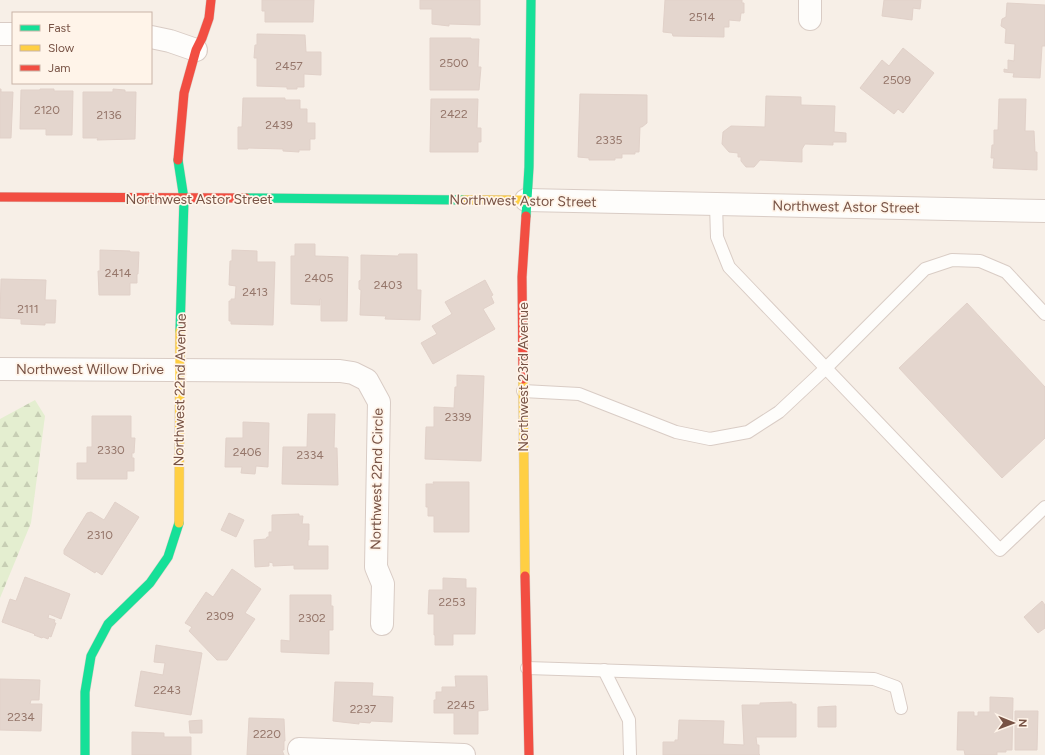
<svg xmlns="http://www.w3.org/2000/svg" width="1045" height="755" viewBox="0 0 1045 755" font-family="Figtree,sans-serif">
  <style>
    .forest { fill: url(#forest-firs) }
    .building { fill: #e4d6ce; stroke: #e1d1c9 }
    .lines { fill: none; stroke-linecap: round; stroke-linejoin: round }
    .lane-casing { stroke: #d9ccc5; stroke-width: 14 }
    .street-casing { stroke: #d9ccc5; stroke-width: 24 }
    .fast-casing { stroke: #d8cbc3; stroke-width: 10 }
    .slow-casing { stroke: #d8cbc3; stroke-width: 10 }
    .jam-casing { stroke: #d8cbc3; stroke-width: 10 }
    .lane { stroke: #fefdfb; stroke-width: 12 }
    .street { stroke: #fefdfb; stroke-width: 22 }
    .fast { stroke: #16e098; stroke-width: 9 }
    .slow { stroke: #ffcf43; stroke-width: 9 }
    .jam { stroke: #f24e42; stroke-width: 9 }
    .labels { text-anchor: middle; dominant-baseline: central; stroke-width: 3.5; stroke-linejoin: round; paint-order: stroke }
    .number-label { font-size: 12px; fill: #95766a }
    .street-label { font-size: 14px; fill: #785345; stroke: #fff4e9 }
  </style>
  <defs>
    <pattern id="forest-firs" width="22" height="20" patternUnits="userSpaceOnUse"><rect width="22" height="20" fill="#e4eed0"/><path d="M5 1l3.5 6h-7zM16 11l3.5 6h-7z" fill="#c7ceb4"/></pattern>
  </defs>
  <rect width="100%" height="100%" fill="#f7efe7"/>
  <polygon class="forest" points="35,400 45,416 31,523 0,598 0,419"/>
  <g class="building">
    <polygon points="262,0 314,0 313,22 265,22 265,11 262,11"/>
    <polygon points="420,0 480,0 480,25 449,24 449,26 432,24 432,9 420,9"/>
    <polygon points="665,0 742,0 742,3 744,3 744,13 741,13 740,21 729,20 729,27 724,27 724,37 673,36 672,33 663,32"/>
    <polygon points="884,0 921,0 920,9 913,8 912,20 882,16"/>
    <polygon points="1007,3 1045,5 1045,46 1042,46 1040,78 1013,77 1014,73 1004,72 1004,69 1008,70 1008,60 1014,61 1015,44 1005,43 1006,29 1001,26 1002,19 1006,17"/>
    <polygon points="257,34 305,35 306,52 321,52 321,75 304,74 304,87 297,87 297,89 287,89 287,87 257,86 257,58 254,58 255,45 257,45"/>
    <polygon points="430,38 471,38 471,39 479,39 478,67 481,67 479,90 430,90"/>
    <polygon points="903,48 934,73 903,113 898,109 894,114 860,88 882,60 889,66"/>
    <polygon points="0,89 1,89 1,92 13,92 11,138 0,138"/>
    <polygon points="40,89 54,89 54,91 73,91 72,135 46,135 46,129 20,129 21,90 40,90"/>
    <polygon points="113,89 125,90 125,92 136,92 135,139 97,140 98,138 83,138 83,92 113,92"/>
    <polygon points="580,94 647,95 647,123 642,127 640,127 639,152 635,152 635,154 622,154 622,158 615,158 615,160 589,160 589,158 578,157"/>
    <polygon points="766,96 801,97 801,105 835,106 834,132 846,133 846,142 833,142 833,145 805,144 802,149 802,162 760,160 754,167 746,167 741,161 741,157 738,157 738,153 729,152 722,144 723,132 731,126 765,127"/>
    <polygon points="243,98 285,98 285,100 300,100 300,109 307,109 307,123 315,123 315,139 310,139 310,150 299,150 299,152 283,151 283,149 248,148 248,149 238,149 238,127 242,127"/>
    <polygon points="431,99 478,99 477,128 481,128 481,142 478,142 478,152 430,152"/>
    <polygon points="999,99 1026,99 1025,131 1034,131 1035,152 1037,152 1037,170 993,168 994,158 991,158 992,145 994,145 994,130 998,130"/>
    <polygon points="295,244 315,244 315,256 348,257 347,321 321,321 321,299 320,299 320,305 291,304 291,256 295,256"/>
    <polygon points="100,250 130,251 130,252 139,252 138,274 137,274 137,283 130,283 130,295 99,295 98,271 100,271"/>
    <polygon points="232,250 257,251 257,262 275,262 273,325 231,324 231,321 229,321 229,301 231,301 231,299 235,299 236,286 229,285 230,261 232,261"/>
    <polygon points="399,254 417,254 417,290 421,290 420,320 385,319 386,316 360,315 361,290 359,289 359,281 361,280 361,255 398,256"/>
    <polygon points="1,279 46,280 45,300 56,300 55,323 45,323 45,325 21,324 21,319 0,318"/>
    <polygon points="485,280 493,295 491,296 494,303 483,309 495,329 433,364 421,343 437,334 432,326 452,314 445,302"/>
    <polygon points="967,303 1045,387 1045,438 1002,478 899,368"/>
    <polygon points="457,375 484,376 481,461 425,459 426,427 434,427 434,407 454,408 455,387 457,387"/>
    <polygon points="308,414 335,414 334,448 337,448 338,485 282,484 283,447 307,447"/>
    <polygon points="92,416 131,416 131,438 135,438 134,453 132,453 132,458 134,458 134,471 127,471 127,479 77,479 77,463 87,463 87,447 92,447"/>
    <polygon points="243,422 269,423 268,467 256,466 255,474 241,473 242,467 225,467 226,438 243,438"/>
    <polygon points="433,482 469,482 469,532 434,532 434,516 428,516 428,507 426,507 426,484 434,484"/>
    <polygon points="115,502 139,517 102,575 96,571 95,573 64,554 64,550 87,513 91,512 104,520"/>
    <polygon points="229,513 244,520 236,537 221,530"/>
    <polygon points="299,514 299,516 303,516 302,524 309,524 309,540 308,540 308,546 328,546 328,569 294,569 294,565 273,566 273,563 269,562 269,566 255,567 254,540 266,539 267,537 269,537 269,532 272,532 272,515"/>
    <polygon points="232,569 261,589 245,613 255,619 227,660 217,660 189,631 192,627 185,623 206,592 213,597"/>
    <polygon points="25,577 70,594 61,619 49,614 48,618 55,620 54,623 56,623 51,637 49,636 48,639 43,637 42,638 34,635 35,634 2,622 10,599 16,601"/>
    <polygon points="443,578 466,579 466,588 476,588 475,634 453,634 453,645 435,645 435,635 434,635 434,614 428,614 429,590 443,590"/>
    <polygon points="290,595 331,595 331,606 333,606 333,630 329,630 329,654 281,652 281,640 290,641"/>
    <polygon points="1042,601 1045,605 1045,628 1038,633 1024,617"/>
    <polygon points="156,645 202,653 191,715 135,706 141,671 163,675 165,663 154,662"/>
    <polygon points="455,676 487,676 488,710 478,711 478,734 454,734 454,713 434,713 434,700 436,700 436,692 442,692 442,687 456,687"/>
    <polygon points="0,679 40,680 39,700 31,700 30,704 42,704 41,731 0,730"/>
    <polygon points="335,682 373,683 372,696 393,697 392,722 371,721 370,723 359,722 359,724 333,721"/>
    <polygon points="990,697 1013,698 1012,750 1006,750 1006,752 997,752 997,755 965,755 964,750 957,750 958,712 974,712 974,716 978,716 978,712 990,712"/>
    <polygon points="792,702 792,704 796,704 796,737 756,737 757,745 759,745 759,754 760,755 663,755 663,742 675,742 675,740 678,740 679,720 724,721 723,744 744,745 742,705 760,705 760,703"/>
    <polygon points="836,706 836,727 818,727 818,707"/>
    <polygon points="1015,711 1038,711 1037,750 1015,750"/>
    <polygon points="249,718 284,719 285,741 284,741 284,750 282,750 284,755 247,755"/>
    <polygon points="202,720 202,733 190,733 189,721"/>
    <polygon points="132,732 164,733 164,737 191,737 191,755 132,755"/>
  </g>
  <g class="lines">
    <g class="lane-casing">
      <g id="lane">
        <polyline points="716,204 717,237 729,267 1000,550 1045,507"/>
        <polyline points="523,391 579,394 676,432 710,439 748,432 779,412 826,368 925,269 952,260 980,261 1006,272 1045,314"/>
        <polyline points="527,668 874,679 896,687 901,708"/>
        <polyline points="604,670 629,720 630,755"/>
      </g>
    </g>
    <g class="street-casing">
      <g id="street">
        <polyline points="810,19 810,0"/>
        <polyline points="0,34 13,34"/>
        <polyline points="151,37 170,41 196,50"/>
        <polyline points="526,200 1045,211"/>
        <polyline points="0,369 340,371 353,373 367,380 379,402 376,567 383,584 382,624"/>
        <polyline points="299,749 464,755"/>
      </g>
    </g>
    <g class="fast-casing">
      <g id="fast">
        <polyline points="178,160 184,199 180,331"/>
        <polyline points="246,198 464,200"/>
        <polyline points="526,216 529,167 531,0"/>
        <polyline points="85,755 85,692 91,656 108,624 150,583 168,557 179,523"/>
      </g>
    </g>
    <g class="slow-casing">
      <g id="slow">
        <polyline points="464,200 526,200"/>
        <polyline points="523,379 525,576"/>
        <polyline points="179,523 180,331"/>
      </g>
    </g>
    <g class="jam-casing">
      <g id="jam">
        <polyline points="178,160 184,93 196,50 202,38 209,18 211,0"/>
        <polyline points="0,197 246,198"/>
        <polyline points="523,379 522,277 526,216"/>
        <polyline points="525,576 529,755"/>
      </g>
    </g>
    <use href="#lane" class="lane"/>
    <use href="#street" class="street"/>
    <use href="#fast" class="fast"/>
    <use href="#slow" class="slow"/>
    <use href="#jam" class="jam"/>
  </g>
  <g class="labels">
    <g class="number-label">
      <text x="702" y="17">2514</text>
      <text x="454" y="63">2500</text>
      <text x="289" y="66">2457</text>
      <text x="897" y="80">2509</text>
      <text x="47" y="110">2120</text>
      <text x="454" y="114">2422</text>
      <text x="109" y="115">2136</text>
      <text x="279" y="125">2439</text>
      <text x="609" y="140">2335</text>
      <text x="118" y="273">2414</text>
      <text x="319" y="278">2405</text>
      <text x="388" y="285">2403</text>
      <text x="255" y="292">2413</text>
      <text x="28" y="309">2111</text>
      <text x="458" y="417">2339</text>
      <text x="111" y="450">2330</text>
      <text x="247" y="452">2406</text>
      <text x="310" y="455">2334</text>
      <text x="100" y="535">2310</text>
      <text x="452" y="602">2253</text>
      <text x="220" y="616">2309</text>
      <text x="312" y="618">2302</text>
      <text x="167" y="690">2243</text>
      <text x="461" y="705">2245</text>
      <text x="363" y="709">2237</text>
      <text x="21" y="717">2234</text>
      <text x="267" y="734">2220</text>
    </g>
    <g class="street-label">
      <text x="199" y="199">Northwest Astor Street</text>
      <text transform="translate(523 201) rotate(1)">Northwest Astor Street</text>
      <text transform="translate(846 207) rotate(1)">Northwest Astor Street</text>
      <text x="90" y="369">Northwest Willow Drive</text>
      <text transform="translate(523 377) rotate(-90)">Northwest 23rd Avenue</text>
      <text transform="translate(180 390) rotate(-89)">Northwest 22nd Avenue</text>
      <text transform="translate(377 479) rotate(-89)">Northwest 22nd Circle</text>
    </g>
  </g>
  <rect x="12" y="12" width="140" height="72" fill="#fff4e9" stroke="#c9b4a7"/>
  <rect x="20" y="25" width="20" height="6" fill="#16e098" stroke="#c9b4a7"/>
  <text x="48" y="32" font-size="12" fill="#785345">Fast</text>
  <rect x="20" y="45" width="20" height="6" fill="#ffcf43" stroke="#c9b4a7"/>
  <text x="48" y="52" font-size="12" fill="#785345">Slow</text>
  <rect x="20" y="65" width="20" height="6" fill="#f24e42" stroke="#c9b4a7"/>
  <text x="48" y="72" font-size="12" fill="#785345">Jam</text>
  <g transform="translate(1013 723) rotate(91)" stroke="#fff4e9" stroke-width="3" paint-order="stroke">
  <path d="M0-3L7 15L0 10L-7 15Z" fill="#785345"/>
  <text y="-6" font-size="11" font-weight="bold" text-anchor="middle" fill="#785345">N</text>
  </g>
</svg>
